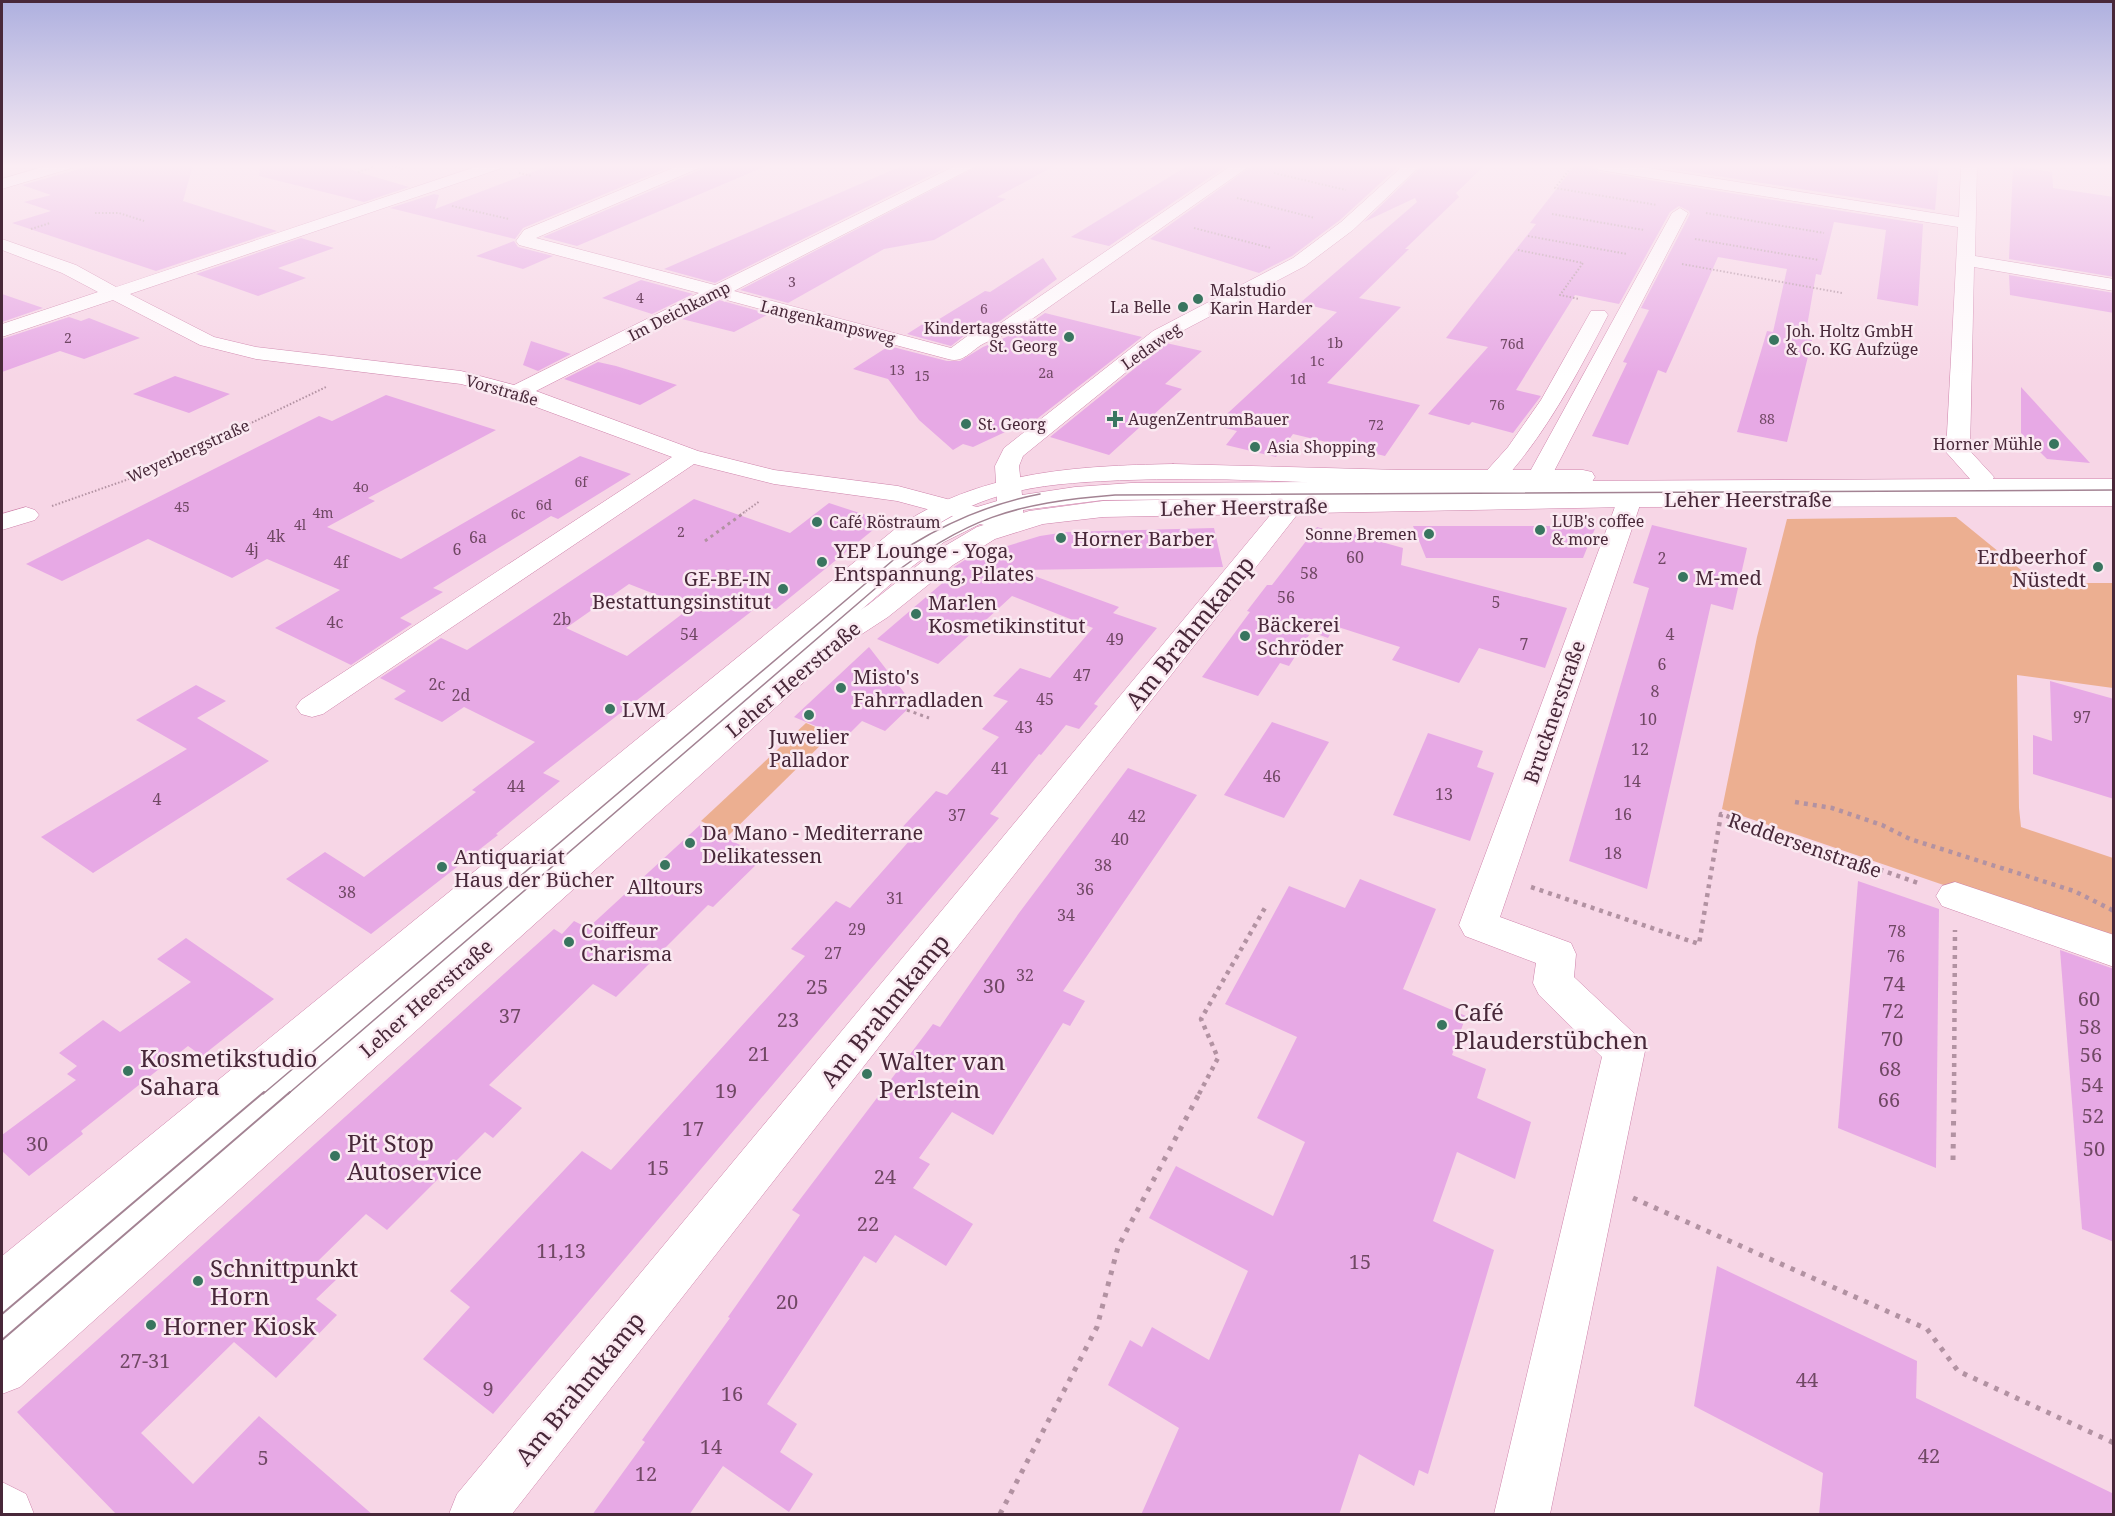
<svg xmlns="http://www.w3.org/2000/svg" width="2115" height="1516" viewBox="0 0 2115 1516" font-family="'Noto Serif',serif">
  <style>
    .green { fill: #ecaf91 }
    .building { fill: #e7a9e5; fill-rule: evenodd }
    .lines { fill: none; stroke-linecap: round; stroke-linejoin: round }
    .minor-casing { stroke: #ce82aa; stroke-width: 1 }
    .major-casing { stroke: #ce82aa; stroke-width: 1 }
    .path-far3 { stroke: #b292a2; stroke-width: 2; stroke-dasharray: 1.5 2; stroke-linecap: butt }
    .path-far2 { stroke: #b292a2; stroke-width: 3; stroke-dasharray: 3 4; stroke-linecap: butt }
    .path-far1 { stroke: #b292a2; stroke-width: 4.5; stroke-dasharray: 4 5; stroke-linecap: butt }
    .path { stroke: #b292a2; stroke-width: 5; stroke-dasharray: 4.5 7; stroke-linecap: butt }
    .minor { fill: #fff; fill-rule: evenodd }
    .major { fill: #fff; fill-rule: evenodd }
    .tram-far1 { stroke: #a38393; stroke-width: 1.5 }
    .tram { stroke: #a38393; stroke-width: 2 }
    .poi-dot { fill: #39755f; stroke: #fae9f1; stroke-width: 2 }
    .labels { text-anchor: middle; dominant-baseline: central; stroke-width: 5; stroke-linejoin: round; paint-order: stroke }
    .far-number-label { font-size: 14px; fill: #704864 }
    .far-poi-label { font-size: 16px; fill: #482839; stroke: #fae9f1; text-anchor: start }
    .far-street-label { font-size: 16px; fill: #482839; stroke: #fae9f1 }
    .number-label { font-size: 16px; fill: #704864 }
    .street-label { font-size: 20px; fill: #482839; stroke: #fae9f1 }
    .poi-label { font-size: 20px; fill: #482839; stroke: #fae9f1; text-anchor: start }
    .near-number-label { font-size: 20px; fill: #704864 }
    .near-street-label { font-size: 24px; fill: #482839; stroke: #fae9f1 }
    .near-poi-label { font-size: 24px; fill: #482839; stroke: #fae9f1; text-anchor: start }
  </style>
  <rect width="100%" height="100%" fill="#f7d6e6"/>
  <g class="green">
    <polygon points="1956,517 2037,583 2113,583 2113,688 2017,675 2019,808 2021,827 2113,858 2113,943 1722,809 1757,637 1787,519"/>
    <polygon points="806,723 832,734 729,835 701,821"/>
  </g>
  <g class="building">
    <polygon points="94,165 193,165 183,201 277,231 156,271 12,223 51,211 24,202 51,195 22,185"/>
    <polygon points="260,165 335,165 409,187 364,202 259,176"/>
    <polygon points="551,165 674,165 523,228 515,239 390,208 434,194 439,195 435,209"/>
    <polygon points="704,165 769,165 577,246 543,237 700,170"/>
    <polygon points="904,165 951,165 715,283 664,269"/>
    <polygon points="980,165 1056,165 997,197 1006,199 934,240 884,249 788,303 740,290"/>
    <polygon points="1189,165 1228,165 1109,246 1071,237"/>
    <polygon points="1253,165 1400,165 1340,220 1292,256 1259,273 1150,239"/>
    <polygon points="1423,165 1485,165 1456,193 1459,197 1405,249 1409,249 1359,298 1401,307 1327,383 1420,405 1385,456 1293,434 1276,457 1226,445 1237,431 1215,425 1337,312 1300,303 1417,202 1415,198 1364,222"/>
    <polygon points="1575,165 1589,165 1599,172 1923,224 1918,306 1877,299 1886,230 1834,222 1821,275 1816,274 1805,338 1812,340 1787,442 1737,432 1767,331 1773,332 1787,269 1718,257 1666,373 1658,370 1628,445 1592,436 1627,363 1623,362 1649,310 1641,308 1690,214 1689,211 1679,206 1670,212 1619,304 1575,295 1516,390 1541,396 1513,433 1472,422 1469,425 1428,414 1488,347 1446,338 1536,224 1530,223"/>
    <polygon points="1646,165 1939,165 1935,210"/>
    <polygon points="2013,166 2052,172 2053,188 2114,197 2114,277 2009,259"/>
    <polygon points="301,238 334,248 278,268 306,278 258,296 196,274"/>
    <polygon points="514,241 518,247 553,256 523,269 476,256"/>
    <polygon points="1043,258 1057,279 1000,321 969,332 951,346 907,334 929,320 936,321 985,291 990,292"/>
    <polygon points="2009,275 2114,293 2114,313 2010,295"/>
    <polygon points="641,280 693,294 652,314 602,298"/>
    <polygon points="2,294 43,308 2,322"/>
    <polygon points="719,300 769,314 734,332 682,319"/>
    <polygon points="1045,313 1142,337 1024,429 1016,427 973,447 963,444 953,450 919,420 888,379 853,369 889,346 947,361 960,361 983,347 1016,333"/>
    <polygon points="69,317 81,321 89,318 140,338 84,359 60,351 2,372 2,339"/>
    <polygon points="531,341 571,354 538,371 523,365"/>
    <polygon points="1166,343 1202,351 1165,384 1182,389 1109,455 1050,437"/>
    <polygon points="598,362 616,366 677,385 640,405 564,379"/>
    <polygon points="175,376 230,394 189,413 133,394"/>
    <polygon points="2021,387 2090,463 2047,459 2021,433"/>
    <polygon points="386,395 496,430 368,498 375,501 327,527 401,559 580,456 631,474 558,519 551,516 433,588 443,592 400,618 412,624 351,665 275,628 340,590 267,559 232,578 148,539 62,581 26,564 319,416 332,421"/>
    <path d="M694,499L790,533L829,503L884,521L776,609L761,604L543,773L560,781L496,834L498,835L371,934L286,879L325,852L364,877L476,792L472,790L535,742L464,707L442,722L394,699L406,691L380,678L441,638L467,650ZM629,584L690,608L627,656L566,628Z"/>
    <polygon points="1652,525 1747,548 1733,610 1711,604 1647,889 1569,861 1649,588 1633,583"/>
    <polygon points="1413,526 1596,526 1583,558 1426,558"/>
    <polygon points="1317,527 1343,535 1346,532 1403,548 1401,565 1567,608 1545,668 1479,648 1459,683 1392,660 1400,647 1335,626 1328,638 1311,632 1289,666 1280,663 1258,696 1202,677 1250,612 1247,611 1267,585 1272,585"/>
    <polygon points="1214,528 1223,567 1018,570 1119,607 1113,613 1157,628 1094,704 1098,706 1079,729 1066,725 1041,755 1039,754 990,814 999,818 493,1414 423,1359 470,1307 450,1291 582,1151 611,1170 805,956 791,949 836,901 850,908 910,840 896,834 936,791 947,795 999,737 982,729 1008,701 993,696 1020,668 1050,678 1093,628 1012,596 938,664 877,639 946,580 962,571 955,571 954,567 968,558 1040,536 1066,532"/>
    <polygon points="869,647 913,704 885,731 862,721 845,738 794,717"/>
    <polygon points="2050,681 2114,699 2114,799 2033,774 2033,735 2052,741"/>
    <polygon points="196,685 226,701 197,718 269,761 93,873 41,837 187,749 136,720"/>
    <polygon points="1272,722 1329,742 1284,818 1224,795"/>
    <polygon points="1428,733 1483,751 1477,767 1494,773 1470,841 1393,815"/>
    <polygon points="1128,768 1197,795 1063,991 1085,1001 1070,1026 1063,1023 993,1135 952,1112 919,1158 930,1164 913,1188 973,1224 946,1266 895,1235 876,1263 864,1256 767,1404 797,1424 780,1452 813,1474 789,1512 723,1466 689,1515 592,1515 645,1442 642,1440 730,1318 728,1317 800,1215 792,1210 933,1024 940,1027 1019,913"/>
    <polygon points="700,825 764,857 713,907 708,905 616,997 593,984 489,1085 522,1108 493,1138 485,1132 387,1230 366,1214 318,1261 339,1277 316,1299 337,1315 276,1378 234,1342 141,1433 193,1484 259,1416 373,1515 117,1515 17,1412 554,929 562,934 574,921 588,928"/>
    <polygon points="1360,879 1436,909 1403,989 1466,1016 1452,1055 1486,1069 1477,1098 1531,1122 1515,1179 1457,1152 1433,1221 1494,1250 1428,1474 1419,1470 1414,1486 1359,1454 1339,1515 1141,1515 1179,1428 1108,1385 1130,1340 1142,1347 1152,1327 1209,1360 1248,1271 1149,1218 1176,1166 1273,1216 1305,1142 1257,1118 1297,1037 1225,1004 1289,886 1345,908"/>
    <polygon points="1858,881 1939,909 1936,1168 1838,1128"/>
    <polygon points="186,938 274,999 202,1056 188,1046 81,1131 83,1134 29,1176 2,1151 2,1135 76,1080 67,1074 77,1066 59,1053 103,1020 120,1032 191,982 157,959"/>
    <polygon points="2060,950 2114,969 2114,1242 2082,1229"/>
    <polygon points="1717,1266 1917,1361 1916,1398 2114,1494 2114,1515 1819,1515 1823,1473 1694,1406"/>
  </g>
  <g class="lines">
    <g class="minor-casing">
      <g id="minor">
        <polygon points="49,165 75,165 72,168 2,189 2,179"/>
        <path d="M481,165H505L502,168L130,294L214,337L256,347L461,371L514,385L699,293L519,245L516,241L524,230L680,165H702L699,168L536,238L715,285L957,165H978L734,291L951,348L970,334L1001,323L1232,165H1251L1015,331C1006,335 996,337 987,342C972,348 965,364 948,359L719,298L536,391L698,451L774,470L898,486L977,507L997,501L995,466L1004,448L1153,331L1293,258L1341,222L1404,165H1421L1353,230L1305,266L1167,339L1023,456L1019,466L1022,495L1075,487L1131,483L1484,481L1481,477L1508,447L1541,400L1591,311H1605L1608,315C1577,374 1548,431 1503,481H1529L1527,477L1672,213L1680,208L1688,213L1549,481L1970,479L1946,452L1958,227L1599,170L1591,165H1630L1959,217L1961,165H1977L1975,256L2114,279V291L1974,267L1970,451L1994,477L1993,479H2114V493L1639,495L1642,499L1500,917L1571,943L1576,954L1574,977L1639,1038L1645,1051L1550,1514H1494L1602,1057L1539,995L1533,983L1536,963L1465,936L1459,925L1619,496L1103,500L1023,510L1024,524L1020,530L1011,532L980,524L944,542L900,576L20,1344L2,1351V1294L880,564L919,535L953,516L897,501L774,484L694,464L323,714L312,717L301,714L296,707L301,700L672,457L509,397L461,384L256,359L200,345L113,300L2,337V324L98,292L62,273L2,250V239L76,265L116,287Z"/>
        <polygon points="1291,498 1300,501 1304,506 1300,511 512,1514 449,1514 457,1494 1282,501"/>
        <polygon points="26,507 35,510 39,515 35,520 2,530 2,514"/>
        <polygon points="1955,882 2114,935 2114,967 1942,906 1936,896 1942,886"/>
        <polygon points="2,1482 26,1494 34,1514 2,1514"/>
      </g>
    </g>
    <g class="major-casing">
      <g id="major">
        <path d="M1173,464L1401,470H1583L1592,472L1595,477L1592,482L1583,484C1504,485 1426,486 1347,484C1274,481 1202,477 1129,480C1079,482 1028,484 981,502C951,514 925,531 900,551L19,1304L2,1311V1256L895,529C978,471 1075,466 1173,464Z"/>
        <polygon points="2114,490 2114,506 1629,507 1103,517 1043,524 995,539 953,565 888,617 845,645 20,1387 2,1394 2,1336 825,633 868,605 933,553 977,527 1029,511 1103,501 1629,491"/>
      </g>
    </g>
    <g class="path-far3">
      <polyline points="388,165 405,169"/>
      <polyline points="1573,165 1555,188 1657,205"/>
      <polyline points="358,172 379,165"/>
      <polyline points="519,173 532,176"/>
      <polyline points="1274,173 1346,190"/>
      <polyline points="1237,198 1315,218"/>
      <polyline points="452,206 509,219"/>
      <polyline points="95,213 119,213 144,221"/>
      <polyline points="1706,213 1824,233"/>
      <polyline points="1552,214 1644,230"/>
      <polyline points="1194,228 1271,248"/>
      <polyline points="31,229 50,223"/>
      <polyline points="1528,236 1627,254"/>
      <polyline points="1695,239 1819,260"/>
      <polyline points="1518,250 1583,263 1560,295 1579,299"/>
      <polyline points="1682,264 1842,293"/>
      <polyline points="52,506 149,472 326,387"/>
      <polyline points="743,513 760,501"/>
    </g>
    <g class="path-far2">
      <polyline points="1405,534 1414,534"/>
      <polyline points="705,541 745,512"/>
      <polyline points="907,710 929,718"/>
    </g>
    <g class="path-far1">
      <polyline points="1795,802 1832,808 1882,825 1910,839 2074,891 2114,911"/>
      <polyline points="1531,887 1699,944 1721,814 1921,884"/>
      <polyline points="1199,1094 1218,1058 1201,1019 1266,906"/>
      <polyline points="1954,1094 1955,930"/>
    </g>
    <g class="path">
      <polyline points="1953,1160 1954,1092"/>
      <polyline points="1633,1198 1927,1329 1958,1371 2114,1443"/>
      <polyline points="1000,1514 1097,1327 1118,1247 1200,1092"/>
    </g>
    <use href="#minor" class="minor"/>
    <use href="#major" class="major"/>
    <g class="tram-far1">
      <path d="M263,1094L911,545C952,520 993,503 1040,494"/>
      <path d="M288,1094L884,581C965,518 1014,503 1115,495L2114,490"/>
    </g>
    <g class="tram">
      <polyline points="2,1314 264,1092"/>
      <polyline points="2,1340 290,1092"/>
    </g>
  </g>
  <linearGradient id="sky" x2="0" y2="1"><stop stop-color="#aeb0df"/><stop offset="0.44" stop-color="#fbedf4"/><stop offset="1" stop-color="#fbedf4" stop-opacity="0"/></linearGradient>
  <rect width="2115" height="377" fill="url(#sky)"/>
  <g class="poi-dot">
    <circle cx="1198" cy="299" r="6"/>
    <circle cx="1183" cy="307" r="6"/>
    <circle cx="1069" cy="337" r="6"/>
    <circle cx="1774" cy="340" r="6"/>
    <path d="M1112 410h6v6h6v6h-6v6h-6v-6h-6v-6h6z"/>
    <circle cx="966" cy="424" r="6"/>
    <circle cx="2054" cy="444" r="6"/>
    <circle cx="1255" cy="447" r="6"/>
    <circle cx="817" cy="522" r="6"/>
    <circle cx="1540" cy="530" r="6"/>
    <circle cx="1429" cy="534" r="6"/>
    <circle cx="1061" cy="538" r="6"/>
    <circle cx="822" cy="562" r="6"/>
    <circle cx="2098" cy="567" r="6"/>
    <circle cx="1683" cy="577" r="6"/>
    <circle cx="783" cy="589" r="6"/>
    <circle cx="916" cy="614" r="6"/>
    <circle cx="1245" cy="636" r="6"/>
    <circle cx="841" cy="688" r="6"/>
    <circle cx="610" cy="709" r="6"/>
    <circle cx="809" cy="715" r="6"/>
    <circle cx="690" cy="843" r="6"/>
    <circle cx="665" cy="865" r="6"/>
    <circle cx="442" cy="867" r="6"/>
    <circle cx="569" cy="942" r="6"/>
    <circle cx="1442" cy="1025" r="6"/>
    <circle cx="128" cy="1071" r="6"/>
    <circle cx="867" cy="1074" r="6"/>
    <circle cx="335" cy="1156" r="6"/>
    <circle cx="198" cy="1281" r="6"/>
    <circle cx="151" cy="1325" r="6"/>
  </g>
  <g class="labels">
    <g class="far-number-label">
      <text x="792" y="281">3</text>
      <text x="640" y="297">4</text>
      <text x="984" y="308">6</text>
      <text x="68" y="337">2</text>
      <text x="1335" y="342">1b</text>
      <text x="1512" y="343">76d</text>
      <text x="1317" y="360">1c</text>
      <text x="897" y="369">13</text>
      <text x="1046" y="372">2a</text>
      <text x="922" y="375">15</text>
      <text x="1298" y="378">1d</text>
      <text x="1497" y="404">76</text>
      <text x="1767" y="418">88</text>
      <text x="1376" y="424">72</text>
      <text x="581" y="481">6f</text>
      <text x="361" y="486">4o</text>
      <text x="544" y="504">6d</text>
      <text x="182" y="506">45</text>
      <text x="323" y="512">4m</text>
      <text x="518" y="513">6c</text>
      <text x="300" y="524">4l</text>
      <text x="681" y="531">2</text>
    </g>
    <g class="far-poi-label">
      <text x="1210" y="290">Malstudio<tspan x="1210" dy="18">Karin Harder</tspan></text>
      <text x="1171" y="307" text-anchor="end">La Belle</text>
      <text x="1057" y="328" text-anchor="end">Kindertagesstätte<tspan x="1057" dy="18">St. Georg</tspan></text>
      <text x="1786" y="331">Joh. Holtz GmbH<tspan x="1786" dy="18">&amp; Co. KG Aufzüge</tspan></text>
      <text x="1128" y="419">AugenZentrumBauer</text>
      <text x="978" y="424">St. Georg</text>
      <text x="2042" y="444" text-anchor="end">Horner Mühle</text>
      <text x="1267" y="447">Asia Shopping</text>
      <text x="1552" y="521">LUB's coffee<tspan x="1552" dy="18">&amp; more</tspan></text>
      <text x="829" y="522">Café Röstraum</text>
      <text x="1417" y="534" text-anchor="end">Sonne Bremen</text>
    </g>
    <g class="far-street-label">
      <text transform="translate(679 311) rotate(-27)">Im Deichkamp</text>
      <text transform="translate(828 322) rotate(14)">Langenkampsweg</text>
      <text transform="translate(1151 346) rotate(-35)">Ledaweg</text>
      <text transform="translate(502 390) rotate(16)">Vorstraße</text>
      <text transform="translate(188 451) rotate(-24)">Weyerbergstraße</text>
    </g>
    <g class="number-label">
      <text x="276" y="536">4k</text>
      <text x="478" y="537">6a</text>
      <text x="252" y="549">4j</text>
      <text x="457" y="549">6</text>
      <text x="1355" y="557">60</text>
      <text x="1662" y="558">2</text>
      <text x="341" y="562">4f</text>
      <text x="1309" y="573">58</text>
      <text x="1286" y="597">56</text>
      <text x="1496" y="602">5</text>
      <text x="562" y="619">2b</text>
      <text x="335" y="622">4c</text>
      <text x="689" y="634">54</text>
      <text x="1670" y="634">4</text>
      <text x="1115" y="639">49</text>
      <text x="1524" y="644">7</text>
      <text x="1662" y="664">6</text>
      <text x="1082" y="675">47</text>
      <text x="437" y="684">2c</text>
      <text x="1655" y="691">8</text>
      <text x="461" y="695">2d</text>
      <text x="1045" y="699">45</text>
      <text x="2082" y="717">97</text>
      <text x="1648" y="719">10</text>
      <text x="1024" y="727">43</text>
      <text x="1640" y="749">12</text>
      <text x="1000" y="768">41</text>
      <text x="1272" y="776">46</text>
      <text x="1632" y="781">14</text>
      <text x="516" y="786">44</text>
      <text x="1444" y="794">13</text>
      <text x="157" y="799">4</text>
      <text x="1623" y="814">16</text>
      <text x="957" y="815">37</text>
      <text x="1137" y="816">42</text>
      <text x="1120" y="839">40</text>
      <text x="1613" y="853">18</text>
      <text x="1103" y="865">38</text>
      <text x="1085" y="889">36</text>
      <text x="347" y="892">38</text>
      <text x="895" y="898">31</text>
      <text x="1066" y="915">34</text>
      <text x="857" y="929">29</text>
      <text x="1897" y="931">78</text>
      <text x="833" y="953">27</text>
      <text x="1896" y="956">76</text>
      <text x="1025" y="975">32</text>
    </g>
    <g class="street-label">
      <text x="1748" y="499">Leher Heerstraße</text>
      <text transform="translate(1244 507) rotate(-1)">Leher Heerstraße</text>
      <text transform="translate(793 679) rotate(-40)">Leher Heerstraße</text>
      <text transform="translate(1554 712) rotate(-71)">Brucknerstraße</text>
      <text transform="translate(1805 845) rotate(19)">Reddersenstraße</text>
      <text transform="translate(426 998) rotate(-41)">Leher Heerstraße</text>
    </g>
    <g class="poi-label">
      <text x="1073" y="538">Horner Barber</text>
      <text x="834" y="550">YEP Lounge - Yoga,<tspan x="834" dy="23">Entspannung, Pilates</tspan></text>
      <text x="2086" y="556" text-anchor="end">Erdbeerhof<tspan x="2086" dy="23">Nüstedt</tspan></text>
      <text x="1695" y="577">M-med</text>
      <text x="771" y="578" text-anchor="end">GE-BE-IN<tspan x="771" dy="23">Bestattungsinstitut</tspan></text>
      <text x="928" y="602">Marlen<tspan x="928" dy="23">Kosmetikinstitut</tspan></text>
      <text x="1257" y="624">Bäckerei<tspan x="1257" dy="23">Schröder</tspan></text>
      <text x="853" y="676">Misto's<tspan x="853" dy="23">Fahrradladen</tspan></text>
      <text x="622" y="709">LVM</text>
      <text x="809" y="736" text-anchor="middle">Juwelier<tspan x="809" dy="23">Pallador</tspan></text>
      <text x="702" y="832">Da Mano - Mediterrane<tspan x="702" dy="23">Delikatessen</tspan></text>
      <text x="454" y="856">Antiquariat<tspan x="454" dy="23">Haus der Bücher</tspan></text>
      <text x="665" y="886" text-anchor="middle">Alltours</text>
      <text x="581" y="930">Coiffeur<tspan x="581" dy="23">Charisma</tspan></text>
    </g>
    <g class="near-number-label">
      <text x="1894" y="983">74</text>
      <text x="994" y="985">30</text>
      <text x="817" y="986">25</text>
      <text x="2089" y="998">60</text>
      <text x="1893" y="1010">72</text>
      <text x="510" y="1015">37</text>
      <text x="788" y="1019">23</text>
      <text x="2090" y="1026">58</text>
      <text x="1892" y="1038">70</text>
      <text x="759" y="1053">21</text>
      <text x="2091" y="1054">56</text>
      <text x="1890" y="1068">68</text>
      <text x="2092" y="1084">54</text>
      <text x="726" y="1090">19</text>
      <text x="1889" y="1099">66</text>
      <text x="2093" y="1115">52</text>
      <text x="693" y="1128">17</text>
      <text x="37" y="1143">30</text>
      <text x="2094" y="1148">50</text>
      <text x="658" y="1167">15</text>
      <text x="885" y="1176">24</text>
      <text x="868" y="1223">22</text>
      <text x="561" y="1250">11,13</text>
      <text x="1360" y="1261">15</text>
      <text x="787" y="1301">20</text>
      <text x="145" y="1360">27-31</text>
      <text x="1807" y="1379">44</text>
      <text x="488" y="1388">9</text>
      <text x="732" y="1393">16</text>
      <text x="711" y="1446">14</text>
      <text x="1929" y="1455">42</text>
      <text x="263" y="1457">5</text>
      <text x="646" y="1473">12</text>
    </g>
    <g class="near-street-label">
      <text transform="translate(1189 632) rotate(-51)">Am Brahmkamp</text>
      <text transform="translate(884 1010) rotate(-51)">Am Brahmkamp</text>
      <text transform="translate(579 1388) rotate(-51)">Am Brahmkamp</text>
    </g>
    <g class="near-poi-label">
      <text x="1454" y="1011">Café<tspan x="1454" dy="28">Plauderstübchen</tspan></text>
      <text x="140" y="1057">Kosmetikstudio<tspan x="140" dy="28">Sahara</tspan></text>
      <text x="879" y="1060">Walter van<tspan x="879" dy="28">Perlstein</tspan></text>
      <text x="347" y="1142">Pit Stop<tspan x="347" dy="28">Autoservice</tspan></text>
      <text x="210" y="1267">Schnittpunkt<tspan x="210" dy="28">Horn</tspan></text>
      <text x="163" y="1325">Horner Kiosk</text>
    </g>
  </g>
  <rect width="2115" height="1516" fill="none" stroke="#482839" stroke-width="6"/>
</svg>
